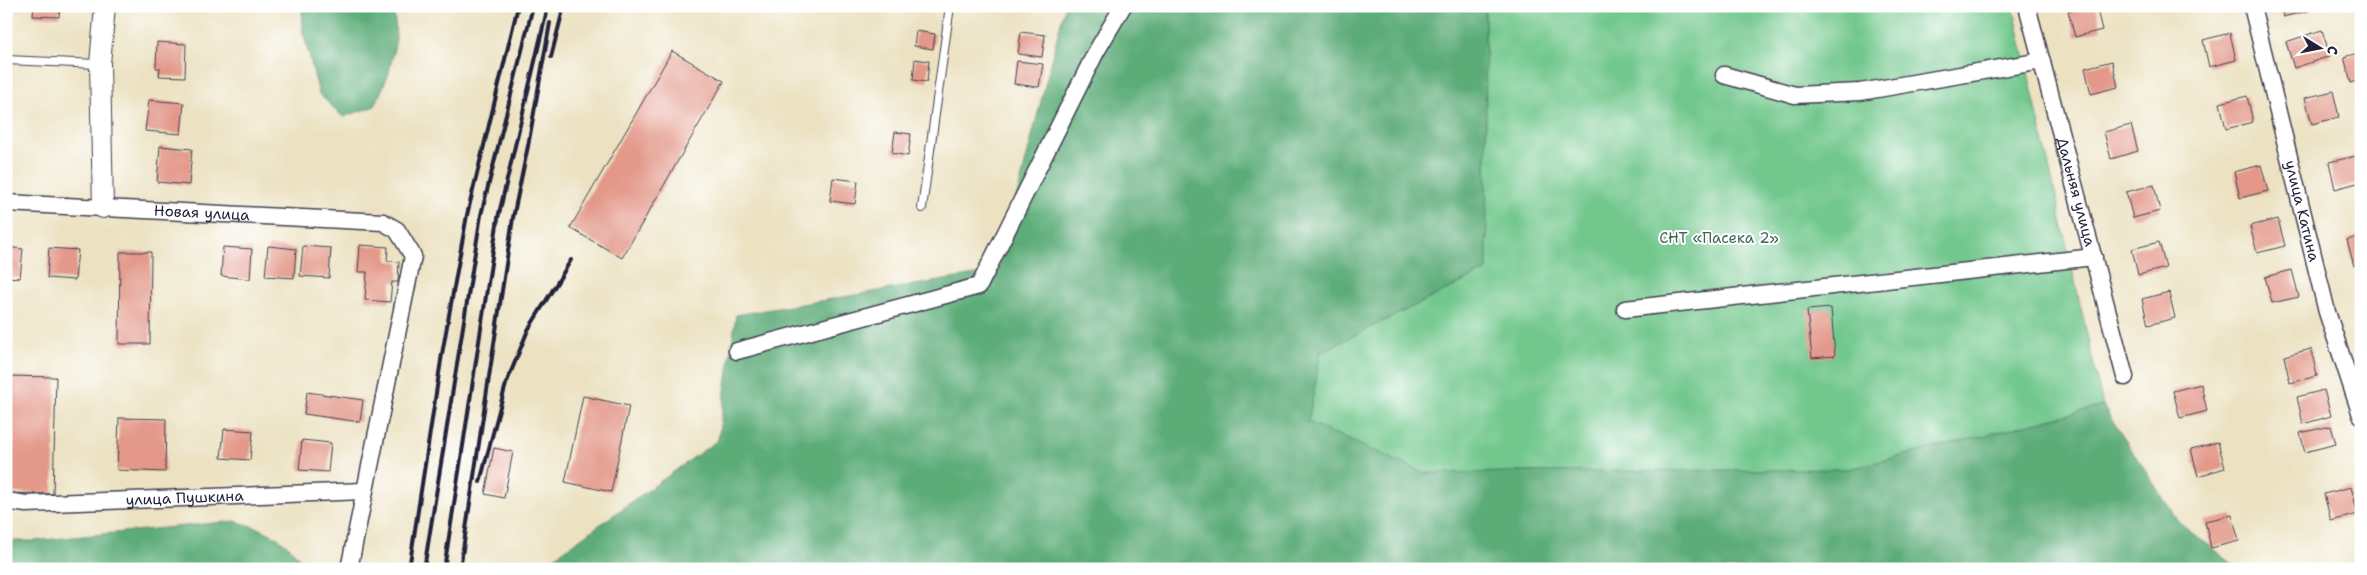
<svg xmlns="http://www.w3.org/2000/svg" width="2367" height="575" viewBox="0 0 2367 575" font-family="'Shantell Sans',sans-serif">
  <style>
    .green { fill: #71c78c; stroke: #4a7464 }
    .forest { fill: #5cac78; stroke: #3f675a }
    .building { fill: #e39889 }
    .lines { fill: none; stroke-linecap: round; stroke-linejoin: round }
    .service-casing { stroke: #403f4f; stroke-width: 10 }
    .minor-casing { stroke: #403f4f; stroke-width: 19 }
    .tertiary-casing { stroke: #403f4f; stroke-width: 22 }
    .service { stroke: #fff; stroke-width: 8 }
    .minor { stroke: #fff; stroke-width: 16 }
    .tertiary { stroke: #fff; stroke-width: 20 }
    .rail { stroke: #22223b; stroke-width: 4 }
    .labels { text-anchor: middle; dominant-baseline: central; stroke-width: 4; stroke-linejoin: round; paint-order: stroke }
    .street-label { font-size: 15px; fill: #22223b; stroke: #fff }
    .park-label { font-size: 15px; fill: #42645b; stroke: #fff }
  </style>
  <rect width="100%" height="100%" fill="#fff"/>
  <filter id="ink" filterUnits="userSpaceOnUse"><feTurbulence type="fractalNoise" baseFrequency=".02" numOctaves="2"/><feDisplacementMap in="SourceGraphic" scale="10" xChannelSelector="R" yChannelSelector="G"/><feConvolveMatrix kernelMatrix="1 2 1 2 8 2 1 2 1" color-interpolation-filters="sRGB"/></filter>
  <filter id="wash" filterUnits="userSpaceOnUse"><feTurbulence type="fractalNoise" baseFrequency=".0096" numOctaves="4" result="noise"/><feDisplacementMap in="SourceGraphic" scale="20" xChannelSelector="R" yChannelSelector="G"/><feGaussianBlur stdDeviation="1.12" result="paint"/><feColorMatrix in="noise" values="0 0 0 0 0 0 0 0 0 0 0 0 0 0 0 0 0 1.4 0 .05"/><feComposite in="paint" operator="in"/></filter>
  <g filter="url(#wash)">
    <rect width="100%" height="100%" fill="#ece2c2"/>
    <polygon class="green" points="1485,6 2013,6 2103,406 1849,469 1425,473 1308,422 1321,352 1487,270"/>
    <g class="forest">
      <polygon points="302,6 394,6 396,39 389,73 375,106 343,117 319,94 303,32"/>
      <polygon points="1065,6 1485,6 1487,270 1321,352 1308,422 1425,473 1849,469 2103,406 2178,521 2239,569 538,569 718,440 736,315 998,271"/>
      <path d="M235,521C270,531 286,538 307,569H6V541H33Z"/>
    </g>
    <g id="blocks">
      <g class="building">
        <polygon points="34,6 60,6 59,17 33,16"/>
        <polygon points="2085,6 2096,6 2102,30 2075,37 2068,11"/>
        <polygon points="2281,6 2310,6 2311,10 2283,17"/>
        <polygon points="2322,30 2330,56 2294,68 2286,42"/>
        <polygon points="916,31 935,34 933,49 914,46"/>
        <polygon points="1021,32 1045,35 1042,57 1018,54"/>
        <polygon points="2230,33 2236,60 2209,67 2203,40"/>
        <polygon points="157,42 186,44 185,77 159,76 160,68 156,68"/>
        <polygon points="672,51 724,81 622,258 570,228"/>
        <polygon points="2361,52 2361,80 2351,83 2344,57"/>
        <polygon points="915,59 929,61 927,82 913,80"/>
        <polygon points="1017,61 1043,64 1039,87 1014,84"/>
        <polygon points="2112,61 2118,87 2091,94 2085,68"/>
        <polygon points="2333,91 2339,117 2312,124 2305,98"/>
        <polygon points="2247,96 2253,122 2226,129 2220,103"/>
        <polygon points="149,100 184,103 181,134 145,131"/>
        <polygon points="2131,125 2138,151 2111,159 2104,132"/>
        <polygon points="895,132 911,134 908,156 892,153"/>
        <polygon points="160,146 192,149 189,185 157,182"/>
        <polygon points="2356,156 2361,182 2335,189 2329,162"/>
        <polygon points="2261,165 2268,191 2240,198 2234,172"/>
        <polygon points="833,178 858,181 855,204 830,201"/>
        <polygon points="2154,185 2160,211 2133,218 2126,192"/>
        <polygon points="2278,219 2285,246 2257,253 2250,226"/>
        <polygon points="2361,236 2361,264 2354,266 2347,240"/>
        <polygon points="2159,242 2166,268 2138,275 2132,249"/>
        <polygon points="360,245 388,247 387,261 399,262 398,282 392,282 390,302 365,300 367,272 358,272"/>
        <polygon points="268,246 296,249 294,278 265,276"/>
        <polygon points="303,246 331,248 329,278 300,276"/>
        <polygon points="6,247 23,249 20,278 6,277"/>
        <polygon points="223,247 252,249 250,279 221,276"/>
        <polygon points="49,248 78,250 75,280 47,278"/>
        <polygon points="120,252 151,252 150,344 119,344"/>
        <polygon points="2292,270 2299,297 2272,303 2265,277"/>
        <polygon points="2169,292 2175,318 2148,325 2142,299"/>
        <polygon points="1831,308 1835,356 1812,358 1807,310"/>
        <polygon points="2311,349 2317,376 2290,383 2284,356"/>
        <polygon points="6,376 56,377 53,494 6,493"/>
        <polygon points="2201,384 2207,411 2180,418 2173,391"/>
        <polygon points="2324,390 2331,416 2303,424 2297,397"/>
        <polygon points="307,392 363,400 360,422 304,414"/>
        <polygon points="583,396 629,406 611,492 565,482"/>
        <polygon points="119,418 166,419 165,472 117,470"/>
        <polygon points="2331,426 2336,444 2305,452 2300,433"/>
        <polygon points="224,429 253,431 250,460 221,458"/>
        <polygon points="302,440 331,443 328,472 299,470"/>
        <polygon points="2218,442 2225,468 2198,476 2191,449"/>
        <polygon points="494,448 513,452 504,498 485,494"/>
        <polygon points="2351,487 2358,514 2331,521 2324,494"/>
        <polygon points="2232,515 2239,541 2211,548 2205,521"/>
      </g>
    </g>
  </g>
  <g filter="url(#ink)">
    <use href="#blocks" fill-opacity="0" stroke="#403f4f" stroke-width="1"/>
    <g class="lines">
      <g class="service-casing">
        <g id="service">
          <polyline points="6,60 98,64"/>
          <polyline points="922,208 950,6"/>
        </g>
      </g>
      <g class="minor-casing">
        <g id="minor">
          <path id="s1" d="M2027,6L2125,377"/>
          <path id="s2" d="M2252,6L2327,312L2361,415"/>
          <polyline points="1724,75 1795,95 1860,92 2042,61"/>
          <path id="s3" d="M6,203L383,222L397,230L413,256L349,569"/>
          <polyline points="1625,309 2094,257"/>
          <polyline points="737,351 979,286 1096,52 1123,6"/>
          <path id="s4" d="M6,501L26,504L364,491"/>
        </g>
      </g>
      <g class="tertiary-casing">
        <polyline id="tertiary" points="103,208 100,64 105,6"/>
      </g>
      <use href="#service" class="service"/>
      <use href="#minor" class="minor"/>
      <use href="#tertiary" class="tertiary"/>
      <g class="rail">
        <polyline points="551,57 564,6"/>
        <polyline points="480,482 506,384 528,330 571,260"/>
        <polyline points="409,569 442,354 467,215 518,6"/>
        <polyline points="424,569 481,215 533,6"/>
        <polyline points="444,569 498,218 548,6"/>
        <polyline points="460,569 513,218 528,146 550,23"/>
      </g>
    </g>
  </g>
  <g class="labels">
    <g class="street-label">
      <text stroke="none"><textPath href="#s1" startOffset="192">Дальняя улица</textPath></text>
      <text stroke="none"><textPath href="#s2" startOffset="211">улица Катина</textPath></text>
      <text stroke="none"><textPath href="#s3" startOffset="196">Новая улица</textPath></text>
      <text stroke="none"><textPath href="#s4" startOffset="179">улица Пушкина</textPath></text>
    </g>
    <g class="park-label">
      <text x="1719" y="238">СНТ «Пасека 2»</text>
    </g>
  </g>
  <rect width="2367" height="575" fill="none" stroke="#fff" stroke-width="25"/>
  <g transform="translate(2320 48) rotate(100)" stroke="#ffffff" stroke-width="4" paint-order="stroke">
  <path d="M0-4L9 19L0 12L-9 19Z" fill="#22223b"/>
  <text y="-8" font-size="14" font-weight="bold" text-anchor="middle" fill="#22223b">С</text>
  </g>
</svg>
